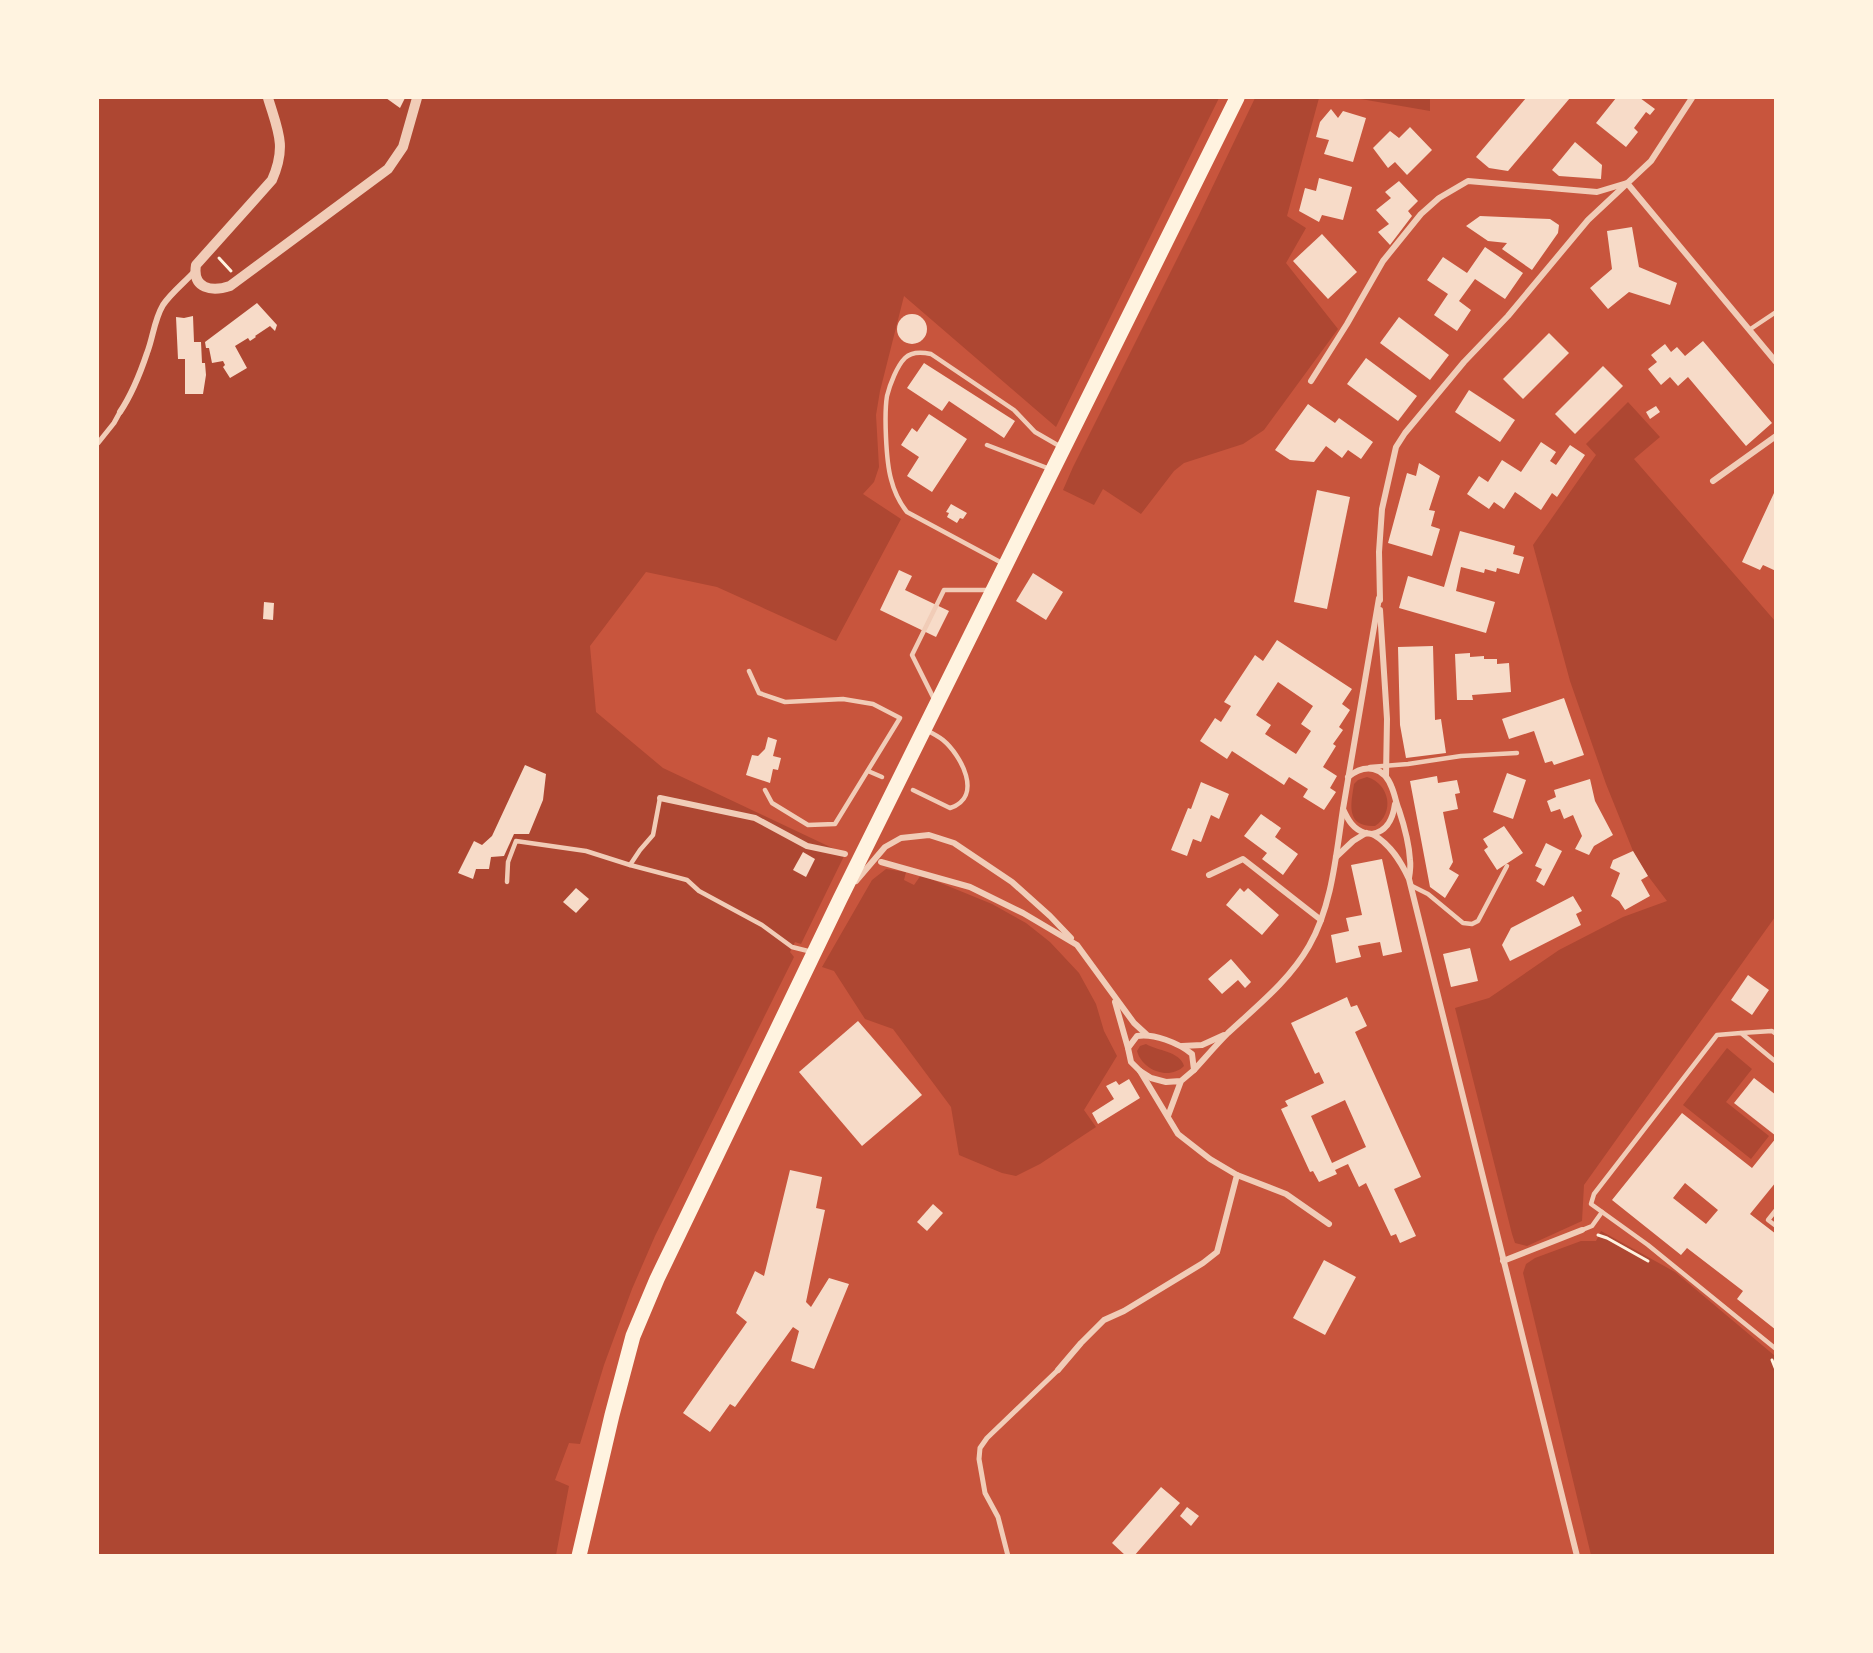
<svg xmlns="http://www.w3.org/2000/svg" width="1873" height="1653" viewBox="0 0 1873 1653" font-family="'Open Sans',sans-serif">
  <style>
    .green { fill: #ae4732 }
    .building { fill: #f7dbc8; fill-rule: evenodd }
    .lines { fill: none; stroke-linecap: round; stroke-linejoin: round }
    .path { stroke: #fff3e0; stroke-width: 3 }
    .service { stroke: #f1ccb7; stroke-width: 4.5 }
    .pedestrian { stroke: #f1ccb7; stroke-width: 5 }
    .minor { stroke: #f1ccb7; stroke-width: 6 }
    .tertiary { stroke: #f1ccb7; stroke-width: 10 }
    .primary { stroke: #fff3e0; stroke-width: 15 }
  </style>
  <rect width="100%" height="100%" fill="#c8553d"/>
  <g class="green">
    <polygon points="98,98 1219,98 1056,427 904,296 880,391 876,415 879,467 874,482 863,494 901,519 836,641 717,587 646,572 590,646 596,712 663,768 845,854 801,944 795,942 790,952 794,957 655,1236 632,1289 604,1365 580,1444 569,1443 555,1480 569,1486 556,1555 98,1556"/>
    <polygon points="1255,98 1319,98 1287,216 1306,228 1286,263 1338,329 1264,430 1243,444 1184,463 1174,471 1141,514 1103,489 1094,505 1063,490 1073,467 1199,215"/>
    <polygon points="1355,98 1430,98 1430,111"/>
    <polygon points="1628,402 1660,437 1634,459 1775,621 1775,917 1584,1185 1582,1221 1527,1246 1515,1243 1512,1234 1455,1008 1489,998 1559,950 1623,917 1667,901 1648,876 1633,851 1606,784 1570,681 1533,545 1596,455 1586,444"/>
    <path d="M1367,777C1390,784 1395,813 1375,826C1345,827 1351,804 1354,784L1358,780Z"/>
    <polygon points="886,869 906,872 904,880 914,885 921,875 992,904 1026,923 1050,942 1079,973 1096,1004 1104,1031 1117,1056 1084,1110 1096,1127 1040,1164 1016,1176 1002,1173 959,1155 951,1107 893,1029 865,1019 834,971 822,967 872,880"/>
    <path d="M1146,1044C1157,1051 1180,1051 1184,1066C1169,1081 1142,1070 1137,1051L1140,1046Z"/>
    <polygon points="1727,1048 1752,1069 1726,1102 1769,1136 1751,1159 1683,1105"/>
    <polygon points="1601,1231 1675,1272 1775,1356 1775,1555 1591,1555 1523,1273 1526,1264 1535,1258 1581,1241 1596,1241"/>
  </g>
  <g class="building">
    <polygon points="386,98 405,98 400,108"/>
    <polygon points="1526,98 1570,98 1508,171 1489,168 1476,157"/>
    <polygon points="1616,98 1640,98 1655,109 1650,115 1646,112 1634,128 1638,132 1626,147 1596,123"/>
    <polygon points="1331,109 1338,118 1343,111 1366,118 1353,162 1324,154 1329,140 1316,137 1320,122"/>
    <polygon points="1410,127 1432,150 1407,175 1395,162 1388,168 1373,148 1390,131 1399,138"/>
    <polygon points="1575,142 1602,165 1601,179 1559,176 1552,170"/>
    <polygon points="1319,178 1352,187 1343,220 1322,215 1319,222 1299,211 1305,188 1316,191"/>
    <polygon points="1399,181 1418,201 1408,211 1412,216 1390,245 1378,232 1389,224 1376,210 1391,198 1385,192"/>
    <polygon points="1480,216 1550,219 1559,225 1558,233 1532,270 1502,249 1507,243 1488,241 1466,226"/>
    <polygon points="1632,227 1639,267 1677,283 1670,305 1629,292 1608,309 1590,288 1612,269 1607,231"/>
    <polygon points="1322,234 1357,272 1328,299 1293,261"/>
    <polygon points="1485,247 1523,273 1505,299 1475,279 1459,301 1471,310 1457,331 1434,315 1448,294 1427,280 1443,257 1467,273"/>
    <polygon points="257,303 277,325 275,331 270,326 255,336 256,337 250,341 248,338 235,346 247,368 230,378 223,367 225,365 223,361 212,363 209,348 206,348 205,342"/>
    <circle cx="912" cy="329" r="15"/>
    <polygon points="193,316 194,342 201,342 202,363 205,363 206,375 203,394 185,394 185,359 178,359 176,317 184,318"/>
    <polygon points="1399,317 1449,355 1430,380 1380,343"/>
    <polygon points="1549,333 1569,353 1523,399 1503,379"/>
    <polygon points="1703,341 1772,423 1746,446 1688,377 1678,386 1670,377 1661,385 1648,369 1657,362 1651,355 1665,344 1671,352 1677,347 1685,356"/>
    <polygon points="1366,358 1417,396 1398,421 1347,384"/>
    <polygon points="924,363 1015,421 1004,438 949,401 942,411 907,388"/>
    <polygon points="1603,366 1623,386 1575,434 1555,414"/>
    <polygon points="1469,390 1515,420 1500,442 1455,412"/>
    <polygon points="1308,404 1335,423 1339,418 1373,442 1361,459 1348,450 1342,458 1326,446 1314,462 1290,460 1275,450"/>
    <polygon points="1656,406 1660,412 1650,419 1646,412"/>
    <polygon points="929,414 967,439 932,492 907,476 919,457 901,445 912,428 917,432"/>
    <polygon points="1541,442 1556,452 1550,461 1556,465 1570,445 1585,455 1557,497 1552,493 1541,510 1515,492 1504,509 1494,502 1489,509 1467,494 1479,476 1488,482 1502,460 1521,472"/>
    <polygon points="1419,463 1440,476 1429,510 1435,511 1431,526 1440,529 1432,556 1388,543 1407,473 1416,476"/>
    <polygon points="1317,490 1350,497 1327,609 1294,602"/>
    <polygon points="1774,493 1776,494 1776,571 1763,565 1760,570 1742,562"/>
    <polygon points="951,504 967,513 963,519 960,518 957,523 947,517 949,513 946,512"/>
    <polygon points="1460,531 1515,546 1513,554 1524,557 1519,574 1497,568 1496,572 1485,569 1484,573 1461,567 1456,591 1495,602 1486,633 1399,608 1408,576 1444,587"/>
    <polygon points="899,570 912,576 905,590 949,611 936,637 880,610"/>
    <polygon points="1033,573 1063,592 1046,620 1016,601"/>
    <polygon points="264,602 274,603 273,620 263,619"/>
    <path d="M1277,640L1352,689L1342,704L1350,710L1339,727L1343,730L1333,744L1336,746L1323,767L1337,776L1330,788L1336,792L1324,810L1303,797L1308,789L1289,777L1284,785L1232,751L1227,759L1200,741L1215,718L1221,722L1231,706L1224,702L1255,655L1263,661ZM1278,682L1313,706L1301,724L1311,731L1296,754L1265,734L1271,725L1256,715Z"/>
    <polygon points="1433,646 1435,720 1441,719 1446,753 1406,758 1400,725 1398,647"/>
    <polygon points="1470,653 1470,657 1484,656 1484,659 1497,659 1497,664 1509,663 1511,692 1472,695 1473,700 1457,700 1455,654"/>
    <polygon points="1564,698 1584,755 1554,765 1552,761 1545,763 1534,731 1509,739 1502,719"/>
    <polygon points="768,737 777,740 773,756 781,758 778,770 773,769 770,783 746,775 752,755 758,756 765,749"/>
    <polygon points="525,765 546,774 543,800 529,834 514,834 504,856 491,857 489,869 476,869 473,879 458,873 474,841 482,845 492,836"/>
    <polygon points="1507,773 1526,780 1513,819 1493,812"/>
    <polygon points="1437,776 1438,783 1457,780 1460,793 1455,794 1458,809 1443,812 1453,862 1449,869 1459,875 1445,898 1430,887 1410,781"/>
    <polygon points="1590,779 1595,801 1613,835 1594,846 1589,855 1575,849 1582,836 1573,815 1564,819 1560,809 1551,812 1547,801 1556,797 1554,790"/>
    <polygon points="1201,782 1229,794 1219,819 1211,815 1201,842 1193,839 1187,856 1171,850 1188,808 1191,809"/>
    <polygon points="1261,814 1281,828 1275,837 1298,854 1283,875 1262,859 1267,853 1244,836"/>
    <polygon points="1504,826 1523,853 1497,870 1484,850 1488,847 1483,839"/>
    <polygon points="1546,843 1562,851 1544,886 1536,881 1542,869 1535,866"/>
    <polygon points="1633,851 1648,876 1641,880 1650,896 1625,910 1619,901 1611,896 1620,873 1610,868 1613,860"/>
    <polygon points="803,852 815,859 806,877 793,870"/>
    <polygon points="1382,859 1402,952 1383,956 1380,942 1358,946 1361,957 1336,963 1331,935 1349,931 1346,918 1362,915 1351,865"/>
    <polygon points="576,888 589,899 576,913 563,902"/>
    <polygon points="1240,888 1244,892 1248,888 1279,915 1262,935 1226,905"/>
    <polygon points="1573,896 1582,911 1576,914 1581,925 1510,961 1502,945 1511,928"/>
    <polygon points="1470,948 1478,981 1451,987 1443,954"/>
    <polygon points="1231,959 1251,982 1245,988 1238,980 1222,994 1208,979"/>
    <polygon points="1748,975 1769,990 1752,1015 1731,1000"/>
    <path d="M1347,997L1351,1007L1357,1005L1367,1026L1355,1032L1421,1177L1394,1189L1416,1236L1400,1243L1396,1234L1391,1236L1366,1183L1359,1187L1348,1164L1335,1170L1337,1174L1319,1182L1313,1171L1310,1172L1281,1109L1288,1106L1285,1101L1324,1083L1319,1072L1315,1074L1291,1023ZM1345,1100L1366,1147L1332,1163L1311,1116Z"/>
    <polygon points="858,1021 922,1095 862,1146 799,1072"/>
    <polygon points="1754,1078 1776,1095 1776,1136 1734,1103"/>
    <polygon points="1129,1079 1140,1098 1098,1124 1092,1113 1114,1099 1106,1086 1116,1081 1119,1085"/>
    <path d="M1682,1113L1752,1168L1776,1138V1182L1750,1214L1776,1234V1330L1737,1299L1743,1291L1687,1248L1681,1255L1612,1200ZM1685,1183L1718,1210L1706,1224L1673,1198Z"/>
    <polygon points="790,1170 822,1177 816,1208 825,1210 806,1302 811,1307 829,1278 849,1284 814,1369 791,1361 799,1331 793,1327 735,1407 730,1404 710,1432 683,1413 747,1322 736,1313 755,1271 764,1276"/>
    <polygon points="933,1204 943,1213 927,1231 917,1222"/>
    <polygon points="1324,1260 1356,1277 1325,1335 1293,1318"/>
    <polygon points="1161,1487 1180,1503 1134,1556 1126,1556 1112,1543"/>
    <polygon points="1187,1507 1199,1516 1191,1526 1180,1516"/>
  </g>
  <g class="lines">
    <g class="path">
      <polyline points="219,258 231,271"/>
      <polyline points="1598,1235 1607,1238 1648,1261"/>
      <polyline points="1772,1360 1776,1370"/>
    </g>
    <g class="service">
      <polyline points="1749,330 1776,312"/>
      <polyline points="987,445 1050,469"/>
      <path d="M1002,563L907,512C899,502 894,491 891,479C886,461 884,414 887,396C890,384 897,366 905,358C912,351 922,352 931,354L1014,410L1035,432L1061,447"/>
      <polyline points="749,671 759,693 785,702 843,699 873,704 900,718 835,824 808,825 772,803 765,790"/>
      <polyline points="934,699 912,655 944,590 991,590"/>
      <polyline points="1370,767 1408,764 1461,756 1517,753"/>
      <polyline points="868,771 882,777"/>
      <path d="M913,790L950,808C984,797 961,755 943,740C938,736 932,733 926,730"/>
      <polyline points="630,865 640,850 653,835 660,798"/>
      <polyline points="507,882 508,862 516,841 586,851 630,865 687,880 699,891 762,925 792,947 812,952"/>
      <polyline points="1412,886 1428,894 1463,923 1472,924 1478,921 1507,866"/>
      <polyline points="1741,1033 1772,1031 1776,1034"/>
      <polyline points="1776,1062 1741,1033 1717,1035 1594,1194 1591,1204 1648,1245 1776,1349"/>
      <polyline points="1776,1210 1768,1220 1776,1226"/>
      <polyline points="1582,1230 1592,1226 1602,1212"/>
    </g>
    <g class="pedestrian">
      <polyline points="98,443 114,423 120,412"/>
      <polyline points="1008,1556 998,1517 985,1493 979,1459 980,1448 987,1438 1058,1370"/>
    </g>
    <g class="minor">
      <polyline points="1311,381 1347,324 1383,261 1421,214 1439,198 1468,181 1597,192 1627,183 1776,362"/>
      <path d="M120,412C132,394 140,374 147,353C153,338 154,320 163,305C171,293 185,282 195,271"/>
      <polyline points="1713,481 1776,436"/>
      <path d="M1379,598L1343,809C1348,820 1353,829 1365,833C1369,834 1370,833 1374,835C1391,845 1401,862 1409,879L1577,1556"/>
      <polyline points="1380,600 1379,552 1382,509 1396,447 1405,433 1464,362 1508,316 1588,220 1651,161 1692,98"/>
      <polyline points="1380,610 1387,719 1386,776"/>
      <path d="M1348,777C1365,763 1384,766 1392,788C1395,795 1396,803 1399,810C1404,825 1409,843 1410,860C1411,866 1410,872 1409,878"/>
      <polyline points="660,798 755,818 807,846 845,854"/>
      <path d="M1372,834C1388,831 1393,818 1395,804"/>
      <polyline points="1336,857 1353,841 1366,833"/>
      <polyline points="881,862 970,887 1023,913 1077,945 1134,1023 1146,1034"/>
      <polyline points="1209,875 1243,859 1321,920"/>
      <polyline points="856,881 885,847 901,838 929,835 954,843 1012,882 1050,916 1071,938"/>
      <polyline points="1115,1002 1128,1048"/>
      <polyline points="1182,1046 1202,1045 1224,1035"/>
      <path d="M1194,1070C1205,1058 1216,1045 1228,1033C1257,1006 1289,981 1309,946C1332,906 1336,855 1343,809"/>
      <path d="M1168,1116L1181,1081L1194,1070L1192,1054C1179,1043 1153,1033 1137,1036L1128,1048L1131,1062L1140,1071L1151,1078L1166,1082L1181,1081"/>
      <polyline points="1237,1175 1286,1194 1329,1224"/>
      <polyline points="1503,1261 1582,1230"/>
      <polyline points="1058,1370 1081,1343 1104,1320 1124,1311 1203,1263 1217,1252 1237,1175 1210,1159 1178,1134 1140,1071"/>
    </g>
    <path class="tertiary" d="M268,98C278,131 287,146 272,180L196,265C192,289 212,292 230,286L388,169L403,147L417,98"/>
    <polyline class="primary" points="579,1556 612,1415 633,1336 657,1279 840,899 1237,98"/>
  </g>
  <rect width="1873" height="1653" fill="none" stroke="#fff3e0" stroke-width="198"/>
</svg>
